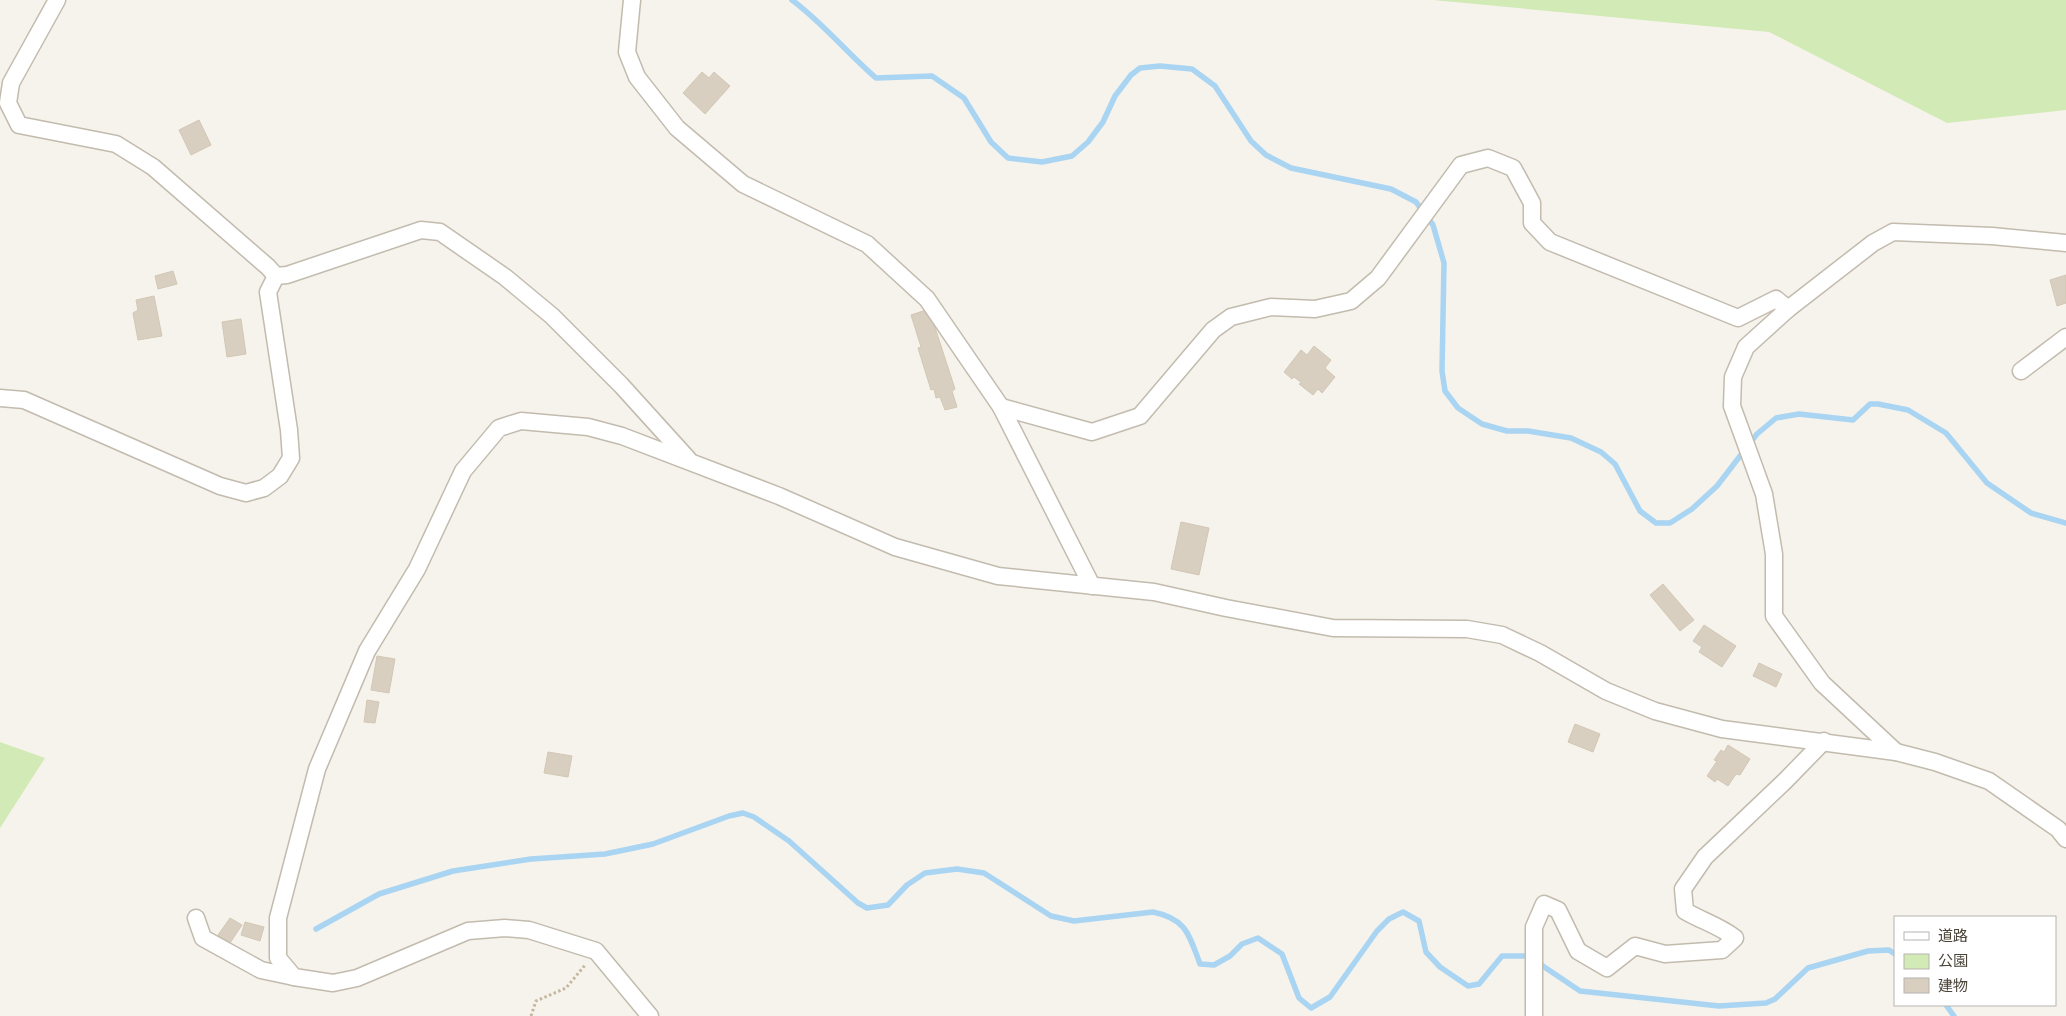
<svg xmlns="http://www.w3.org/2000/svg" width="2066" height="1016" viewBox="0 0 2066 1016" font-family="Inter,'Noto Sans JP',sans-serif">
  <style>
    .green { fill: #d2eab5 }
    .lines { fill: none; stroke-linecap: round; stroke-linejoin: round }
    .stream { stroke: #a9d4f2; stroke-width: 5.5 }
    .building { fill: #d8cfc1; stroke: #d3c7b4 }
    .minor-casing { stroke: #c2bbae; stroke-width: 19 }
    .path { stroke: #c4b79f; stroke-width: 3; stroke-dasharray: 2.5 2.5; stroke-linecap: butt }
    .minor { stroke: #fff; stroke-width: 16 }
  </style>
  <rect width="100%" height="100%" fill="#f6f3ec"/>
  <g class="green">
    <polygon points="1433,0 2066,0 2066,110 1947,123 1769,32"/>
    <polygon points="0,742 45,758 0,828"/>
  </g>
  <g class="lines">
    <g class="stream">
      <path d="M792,0C823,23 847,53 876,78L932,76L964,98L991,142L1008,158L1042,162L1072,156L1088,142L1103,122L1115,96L1131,75L1140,68L1160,66L1192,69L1215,86L1251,141L1266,155L1291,168L1391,189L1416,202L1433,225L1444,263L1442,371L1445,391L1458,408L1482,424L1507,431H1528L1571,438L1601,452L1615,464L1640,511L1656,523H1670L1692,509L1717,486L1757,434L1776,418L1799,414L1853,420L1870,404H1878L1908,410L1946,433L1987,483L2031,513L2066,523"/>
      <path d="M316,929L379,894L453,871L531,859L605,854L653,844L729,816L743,813L754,817L789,841L858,903L867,908L888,905L907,885L925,873L957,869L984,873L1051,916L1074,921L1153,912C1187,919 1189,935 1200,964L1214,965L1230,956L1242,944L1258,938L1282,954L1299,998L1311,1008L1330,997L1377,931L1389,919L1403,912L1419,921L1426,952L1440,967L1468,986L1479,984L1502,956H1528L1580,991L1719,1006L1766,1003L1775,999L1808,968L1868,951L1889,950L1895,954"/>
      <polyline points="1946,1005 1954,1016"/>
    </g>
  </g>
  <g class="building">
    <polygon points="702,72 709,78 714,72 730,86 705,114 683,93"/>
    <polygon points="199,120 211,145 191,155 179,130"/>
    <polygon points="173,271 177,284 158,289 155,276"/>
    <polygon points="2066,275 2066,303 2057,306 2050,280"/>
    <polygon points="154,296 162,336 138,340 133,313 138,310 136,300"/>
    <polygon points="929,309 955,389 952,391 957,407 945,410 940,397 936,398 934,389 931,390 918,348 921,347 911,315"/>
    <polygon points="241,319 246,354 227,357 222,322"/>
    <polygon points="1314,346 1331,360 1325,368 1335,377 1322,393 1318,389 1313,395 1299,384 1302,383 1294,377 1292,379 1284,372 1301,350 1307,355"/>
    <polygon points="1181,522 1209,528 1199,575 1171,569"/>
    <polygon points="1663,584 1694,620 1680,631 1650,595"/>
    <polygon points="1704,625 1736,646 1722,667 1699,652 1702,647 1693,641"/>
    <polygon points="377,656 395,659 389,693 371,690"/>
    <polygon points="1759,663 1782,674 1776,687 1753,676"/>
    <polygon points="367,700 379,702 375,723 364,722"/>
    <polygon points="1575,724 1600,734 1593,752 1568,742"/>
    <polygon points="1728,745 1750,759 1740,775 1736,774 1728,786 1717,779 1715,782 1707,776 1717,761 1714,760 1721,750 1724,752"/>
    <polygon points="548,752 572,756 568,777 544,773"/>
    <polygon points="230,918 242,925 230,943 218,935"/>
    <polygon points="245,922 264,927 260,941 241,935"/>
  </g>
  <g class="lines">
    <g class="minor-casing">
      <g id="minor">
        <polyline points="57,0 11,83 8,103 19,125 116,144 153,167 268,267 276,276"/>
        <polyline points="632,0 627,52 637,77 677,128 743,184 867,244 927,299 1001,407 1092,586"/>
        <polyline points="276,276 287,275 421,230 440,232 505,277 552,316 621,385 688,459"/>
        <polyline points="2021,371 2066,337"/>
        <polyline points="0,398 24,400 220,486 246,493 264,488 280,476 291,458 289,430 268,292 276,276"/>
        <polyline points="1001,407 1092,432 1140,416 1213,330 1231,317 1271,307 1315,309 1351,301 1378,278 1461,165 1488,158 1513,168 1532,203 1532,223 1550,242 1738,318 1776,299 1788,309"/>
        <polyline points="1896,752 1822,683 1774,616 1774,554 1764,494 1732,406 1733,377 1746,347 1788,309 1873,243 1893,232 1992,236 2066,243"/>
        <polyline points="196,918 203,938 261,970 294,977"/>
        <polyline points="650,1016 596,951 529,930 505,928 468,931 357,978 333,983 294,977 278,958 278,918 317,769 367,651 417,569 463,471 499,428 521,421 588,427 622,436 779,496 895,547 998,576 1154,592 1226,608 1333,628 1467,629 1502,635 1540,653 1606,691 1655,711 1722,729 1896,752 1935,762 1989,781 2058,829 2066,839"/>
        <path d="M1534,1016V927L1544,904L1558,910L1578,951L1607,968L1635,946L1665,954L1722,950L1735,938C1720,926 1702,921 1685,911L1683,889L1705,857L1785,781L1824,741"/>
      </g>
    </g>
    <polyline class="path" points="531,1016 536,1001 566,988 586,964"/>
    <use href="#minor" class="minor"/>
  </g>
  <rect x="1894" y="916" width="162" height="90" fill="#ffffff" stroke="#b7b4b0"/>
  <rect x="1904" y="932" width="25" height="8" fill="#ffffff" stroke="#b7b4b0"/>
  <text x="1938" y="941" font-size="15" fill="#4b4439">道路</text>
  <rect x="1904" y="954" width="25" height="15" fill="#d2eab5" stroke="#b7b4b0"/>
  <text x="1938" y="966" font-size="15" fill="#4b4439">公園</text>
  <rect x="1904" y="978" width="25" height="15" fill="#d8cfc1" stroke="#b7b4b0"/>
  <text x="1938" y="991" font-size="15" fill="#4b4439">建物</text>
</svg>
